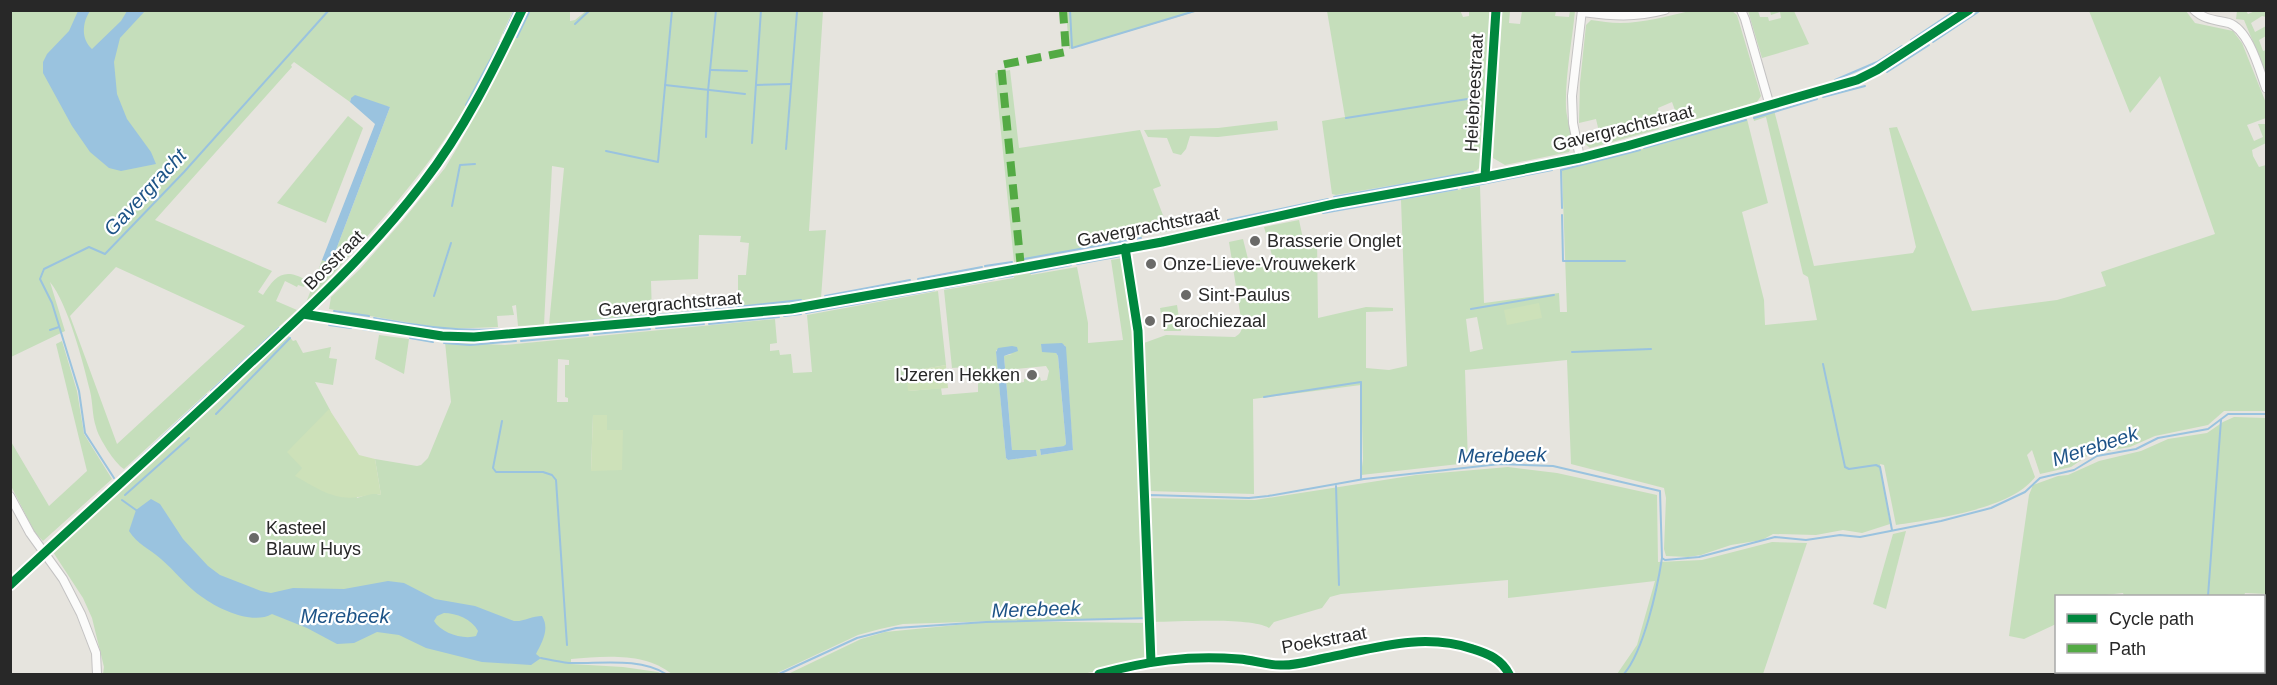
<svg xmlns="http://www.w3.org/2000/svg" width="2277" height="685" viewBox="0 0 2277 685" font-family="Arial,sans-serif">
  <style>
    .green { fill: #c5debb; fill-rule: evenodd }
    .pitch { fill: #cde1b9 }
    .water { fill: #9ac3df; fill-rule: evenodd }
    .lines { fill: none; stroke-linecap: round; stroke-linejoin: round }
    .stream { stroke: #9ac3df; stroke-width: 2 }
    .minor-casing { stroke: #c4c3c3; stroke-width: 10 }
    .minor { stroke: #fbfbfa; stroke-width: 8 }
    .quiet { stroke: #53aa44; stroke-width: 8; stroke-dasharray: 15 8; stroke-linecap: butt }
    .cycleway-casing { stroke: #fff; stroke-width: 13 }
    .cycleway { stroke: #00873e; stroke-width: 9 }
    .poi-dot { fill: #6a6a68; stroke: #fff; stroke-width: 2 }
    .labels { text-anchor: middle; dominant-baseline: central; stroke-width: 4.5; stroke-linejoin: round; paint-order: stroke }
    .street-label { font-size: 18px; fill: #282828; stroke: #fff }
    .poi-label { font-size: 18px; fill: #282828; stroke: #fff; text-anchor: start }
    .water-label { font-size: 20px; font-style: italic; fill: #1d5387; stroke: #fff }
  </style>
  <rect width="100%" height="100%" fill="#e6e4de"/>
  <g class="green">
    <polygon points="587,10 823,11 809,231 826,230 821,298 784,305 738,307 738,275 746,275 749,243 740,242 741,236 699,235 698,279 651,281 652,316 549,325 564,168 552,166 544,325 518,326 516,305 512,306 514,315 497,316 498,327 446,329 329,309 331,297 360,269 404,219 445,168 460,143 528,11 570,11 570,21 575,20"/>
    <polygon points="1460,10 1463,17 1469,16 1469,11 1490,11 1489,20 1492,20 1486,133 1482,165 1476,171 1336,195 1332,194 1322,121 1345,117 1327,11"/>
    <path d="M10,11H513C501,35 491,61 478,85C435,165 368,237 306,303L322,260L331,263L390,107L351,98L350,102L294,62L291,65L292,67L155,220L272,271L258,292L263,295C275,277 283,267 306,280L304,287L298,285L297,287L285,281L276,301L297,310L124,469C115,464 98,437 96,427C92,415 93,403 90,391C83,362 68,304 50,282L65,331L11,357ZM116,267L245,326L117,444L70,316Z"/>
    <polygon points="1066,11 1066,10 1198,11 1069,49"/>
    <path d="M1502,11H1510L1509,23L1520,24L1522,11H1556L1555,16L1569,17L1570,11H1575C1572,42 1565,76 1566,108C1567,123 1575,139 1569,152L1505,165L1493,158Z"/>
    <path d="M1690,11H1732L1737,15L1761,96L1757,102L1672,126L1669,115L1676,113L1672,102L1658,108L1661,121L1657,123L1659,129L1590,148L1584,143L1582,136L1590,134L1592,139L1600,136L1596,119L1579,123L1580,83L1586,25L1591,20C1601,21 1610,23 1620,23C1644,23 1667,16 1690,11Z"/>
    <polygon points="1748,11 1758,11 1760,17 1768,17 1769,21 1781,18 1780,12 1771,15 1770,11 1794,11 1809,44 1762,58"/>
    <path d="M2089,11H2186L2195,23L2233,31L2242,43L2266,103V118L2247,125L2254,141L2263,137L2258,124H2266V143L2252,150L2253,156L2259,167L2266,165V411H2224L2208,425L2155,436L2130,447L2090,454L2071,467L2040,474L2032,450L2027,455L2035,477C2012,509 1934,519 1896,525L1884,465L1880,464L1890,524L1862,533L1843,530L1816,535L1773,534L1762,540L1731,545L1701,555L1688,557L1666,556L1664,549L1666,498L1664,488L1571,464L1567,360L1465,370L1468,463L1361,475L1363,459L1361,385L1253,399L1254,494L1147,491L1141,350L1144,343L1166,335L1235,337C1240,334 1242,331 1242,325L1229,242L1243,239L1249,263L1261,260L1277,273L1264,227L1299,220L1305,248L1308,247L1306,239L1317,237L1318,318L1366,307L1393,308V311L1366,312V368L1389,370L1407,366L1401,200L1480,186L1484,303L1559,293L1560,312H1567L1562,170L1673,141L1747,119L1768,203L1742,212L1764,300L1765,325L1817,320L1808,277L1803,274L1766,117L1754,121L1753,116L1774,110L1814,266L1913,253L1916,247L1889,128L1897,127L1972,311L2057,300L2106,286L2101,272L2215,234L2160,76L2130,113ZM1477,317L1483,349L1470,352L1466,319Z"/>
    <polygon points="2237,11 2246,11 2248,14 2255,11 2266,11 2266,17 2262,16 2251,23 2255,32 2266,26 2266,36 2259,40 2263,51 2266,50 2266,73 2244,20 2236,19"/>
    <polygon points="1010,70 1019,148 1140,130 1161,186 1153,189 1169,231 1014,262 995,73"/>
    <polygon points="348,116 363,128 326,223 277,203"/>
    <polygon points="1277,121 1278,130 1218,137 1190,136 1186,149 1181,155 1173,153 1167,138 1148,137 1144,130 1218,128"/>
    <path d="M1124,258L1135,332L1147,618L1004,621L1147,623L1149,659L1083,674H788L861,639L885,632L997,621L903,624L880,629L858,635L775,674H672C645,652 604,656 571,659V664L623,667L658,672L662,674H103L104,667L92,618L83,598L53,552L288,335L293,341L296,340L303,353L331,347L329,358L337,359L333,385L315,382L330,410L357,498L372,493L381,495L375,459L417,466L421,465L428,458L451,402L445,342L505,345L775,319L777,343L770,344V351L779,350L780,355L791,354L793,373L812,372L807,315L938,291L946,365L906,372L909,391L941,388L942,395L978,392V379L967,381L966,367L952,368L944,290L1014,278V273L1030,271L1031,275L1077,267L1088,323V343L1123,340L1111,260ZM1065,345L1073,450L1041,455L1040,449L1065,446L1066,444L1058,356L1056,353ZM996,350L1012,354L1004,356L1012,450H1036L1037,456L1008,460L1006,458ZM558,359L569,360V365H565V397L568,398V402H557ZM1046,366L1049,371L1047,380L1041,381L1040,377L1024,379V382L1017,383L1016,369ZM593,415L606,430L591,471V470Z"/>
    <polygon points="1177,305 1181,331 1164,331 1160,308"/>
    <polygon points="379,335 409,339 404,374 375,359"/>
    <polygon points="62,341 77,391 84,434 112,479 43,541 35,533 11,486 10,440 49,506 87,471 56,344"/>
    <polygon points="2234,417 2266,418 2266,594 2245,593 2244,596 2124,596 2123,593 2097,596 2056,596 2056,624 2024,639 2009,636 2029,495 2033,485 2058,476 2068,475 2099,461 2141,451 2168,439 2207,433 2223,422"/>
    <path d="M1508,467L1557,473L1657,495L1658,562L1702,560L1772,542L1807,543L1763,674H1617L1637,645L1655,581L1508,598V580L1341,594L1330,597L1322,608L1274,622L1269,628C1250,617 1178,622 1153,622V611L1156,610L1149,498L1255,500L1416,475Z"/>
    <polygon points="1906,531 1886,609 1873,604 1893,534"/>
  </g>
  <g class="pitch">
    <polygon points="1539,303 1542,318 1507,325 1504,310"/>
    <polygon points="946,365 948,388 908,391 906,372"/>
    <path d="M329,409L359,455L375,459L381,495C371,492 368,496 358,497C334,501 315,487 295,476L302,468L287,452Z"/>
    <polygon points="593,415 607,415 607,430 623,430 622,470 591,471"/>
  </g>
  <g class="water">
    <path d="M78,11H90C82,23 81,39 92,49L121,21L127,11H145L120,38L114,62L117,94L127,119L151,152L156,164L121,171L109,168L90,152L72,126L43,73V62L47,54L69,31Z"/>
    <polygon points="355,95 390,107 331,263 322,260 375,124 350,102 351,98"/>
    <polygon points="1062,343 1066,347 1073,450 1041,455 1040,449 1064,446 1066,444 1058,356 1056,353 1042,352 1041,344"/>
    <polygon points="1012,346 1017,347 1018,351 1004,356 1012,450 1036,450 1037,456 1008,460 1006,458 996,352 998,348"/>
    <path d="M151,499L160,504L183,539L208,566L220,575L261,591L271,593L293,588L344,589L388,581L404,583L435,599L475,606L514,621C523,622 532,616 542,616C550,629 542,642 536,654L541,658L531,665L482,662L426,648L399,635L377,632L354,643L337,644L307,628L272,614C253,625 220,610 202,597C187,587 175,571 161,559C150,549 137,544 129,531L136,510ZM444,613C456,613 472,619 478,631L476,636C463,640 441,633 434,621L437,616Z"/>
  </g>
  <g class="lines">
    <g class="stream">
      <polyline points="1070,10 1072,48 1198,10"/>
      <polyline points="1492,19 1492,10"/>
      <polyline points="575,24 590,10"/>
      <polyline points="504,34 515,10"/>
      <polyline points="517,37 530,10"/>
      <polyline points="1911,40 1956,10"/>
      <polyline points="1933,42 1981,10"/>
      <polyline points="711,70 747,71"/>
      <polyline points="1887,72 1929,45"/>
      <polyline points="1835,80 1877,62 1902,46"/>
      <polyline points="665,85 745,94"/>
      <polyline points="756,85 791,84"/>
      <polyline points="1486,90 1491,29"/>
      <polyline points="1823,97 1865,86"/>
      <polyline points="466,105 500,42"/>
      <polyline points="1346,118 1474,98"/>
      <polyline points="1754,118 1817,99"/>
      <polyline points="1484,131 1486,110"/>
      <polyline points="706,137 708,91 716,10"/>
      <polyline points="752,143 761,10"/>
      <polyline points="1644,148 1746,120"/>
      <polyline points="786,149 797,12"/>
      <polyline points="606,151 658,162 672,10"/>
      <polyline points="1462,188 1552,170"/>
      <polyline points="1334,197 1473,172"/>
      <polyline points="452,206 460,165 475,164"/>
      <polyline points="1562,208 1561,170 1640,150"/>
      <polyline points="1323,213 1457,189"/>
      <polyline points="1562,215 1563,261 1625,261"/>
      <polyline points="1228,220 1328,199"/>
      <polyline points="1024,259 1141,238"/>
      <polyline points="1077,264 1121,256"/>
      <polyline points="985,266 1012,262"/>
      <polyline points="1031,273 1071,265"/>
      <polyline points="998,278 1013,276"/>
      <polyline points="918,279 982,267"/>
      <polyline points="945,288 994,279"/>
      <polyline points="434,296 451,243"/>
      <polyline points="825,296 910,280"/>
      <polyline points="737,307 801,300"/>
      <polyline points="1471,309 1554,295"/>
      <polyline points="706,310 733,308"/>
      <polyline points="334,311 369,316"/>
      <polyline points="806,313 934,290"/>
      <polyline points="784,316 801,314"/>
      <path d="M374,318C416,325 456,332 499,329"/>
      <polyline points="557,324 702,311"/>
      <polyline points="709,324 779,317"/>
      <polyline points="329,325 351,328"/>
      <polyline points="656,328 704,324"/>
      <polyline points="362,329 381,332"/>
      <polyline points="50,330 59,327"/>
      <polyline points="594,334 650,329"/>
      <polyline points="410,338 433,342"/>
      <polyline points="521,341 588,335"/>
      <polyline points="444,343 470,345 516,341"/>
      <polyline points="1572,352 1651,349"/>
      <polyline points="1823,364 1845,467 1849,469 1876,465 1880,467 1892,530"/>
      <polyline points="211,391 279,328"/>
      <polyline points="1264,397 1361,382 1361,479"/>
      <polyline points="216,414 290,338"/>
      <polyline points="502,421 493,468 496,472 543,472 552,475 556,480 567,645"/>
      <polyline points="127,470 207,395"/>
      <polyline points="114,478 85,433 79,391 52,303 40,279 44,269 89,247 105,254 184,172 329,10"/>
      <polyline points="1336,486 1339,585"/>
      <polyline points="125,495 189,438"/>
      <polyline points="122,500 136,510"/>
      <polyline points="2208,596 2221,420"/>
      <path d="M541,658C551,660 560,662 569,663C600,664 639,657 666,674"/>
      <polyline points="779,674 857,638 896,628 986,622 1152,618 1146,499 1150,495 1249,498 1268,496 1364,479 1500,464 1553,466 1660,491 1662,558 1665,560 1699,557 1775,537 1806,540 1840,535 1860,537 1941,521 1991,508 2025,492 2040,478 2074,470 2097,456 2136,449 2158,438 2208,429 2228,414 2266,414"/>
      <path d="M1624,674C1644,650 1657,590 1662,558"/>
    </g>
    <g class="minor-casing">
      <g id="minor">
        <polyline points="1741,10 1745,19 1770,106"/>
        <path d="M2194,10C2204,20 2217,20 2229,23C2249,30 2259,69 2266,88"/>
        <path d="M1582,12C1613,16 1634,18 1665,10"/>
        <polyline points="1580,158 1573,123 1572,96 1582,10"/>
        <polyline points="1485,177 1496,10"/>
        <polyline points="303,314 442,336 474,337 791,309 961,279 1162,242 1334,204 1485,177 1580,158 1627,146 1857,80 1877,70 1969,10"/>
        <polyline points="10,496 30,533 63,579 81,614 96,653 97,674"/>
        <path d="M10,585C89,511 169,440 247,366C310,308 371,251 423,183C464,130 493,71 522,10"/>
        <path d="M1099,674C1148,661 1188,655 1239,659C1253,660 1266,665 1280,665C1295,666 1310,661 1325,658C1375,648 1423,632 1473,649C1489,654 1501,659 1509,674"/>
      </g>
    </g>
    <use href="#minor" class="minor"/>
    <polyline class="quiet" points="1021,268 1001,65 1066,52 1063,10"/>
    <g class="cycleway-casing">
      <g id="cycleway">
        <polyline points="1485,177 1496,10"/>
        <polyline points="1125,248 1138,331 1151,662"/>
        <polyline points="303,314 442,336 474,337 791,309 961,279 1162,242 1334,204 1485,177 1580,158 1627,146 1857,80 1877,70 1969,10"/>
        <path d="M10,585C89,511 169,440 247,366C310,308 371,251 423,183C464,130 493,71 522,10"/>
        <path d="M1099,674C1148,661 1188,655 1239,659C1253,660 1266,665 1280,665C1295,666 1310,661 1325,658C1375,648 1423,632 1473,649C1489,654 1501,659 1509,674"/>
      </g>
    </g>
    <use href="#cycleway" class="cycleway"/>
  </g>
  <g class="poi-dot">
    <circle cx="1255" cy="241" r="6"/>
    <circle cx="1151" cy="264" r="6"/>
    <circle cx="1186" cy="295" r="6"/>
    <circle cx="1150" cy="321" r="6"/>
    <circle cx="1032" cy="375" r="6"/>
    <circle cx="254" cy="538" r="6"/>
  </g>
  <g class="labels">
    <g class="street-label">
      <text transform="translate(1474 93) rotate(-87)">Heiebreestraat</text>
      <text transform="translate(1623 128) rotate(-14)">Gavergrachtstraat</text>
      <text transform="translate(1148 227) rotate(-11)">Gavergrachtstraat</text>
      <text transform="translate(334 260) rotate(-45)">Bosstraat</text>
      <text transform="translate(670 304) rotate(-5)">Gavergrachtstraat</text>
      <text transform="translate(1324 640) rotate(-10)">Poekstraat</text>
    </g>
    <g class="poi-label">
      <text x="1267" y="241">Brasserie Onglet</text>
      <text x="1163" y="264">Onze-Lieve-Vrouwekerk</text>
      <text x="1198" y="295">Sint-Paulus</text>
      <text x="1162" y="321">Parochiezaal</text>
      <text x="1020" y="375" text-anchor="end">IJzeren Hekken</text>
      <text x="266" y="528">Kasteel<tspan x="266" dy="21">Blauw Huys</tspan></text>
    </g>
    <g class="water-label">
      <text transform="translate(145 192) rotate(-47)">Gavergracht</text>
      <text transform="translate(2095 446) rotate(-18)">Merebeek</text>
      <text transform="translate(1502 455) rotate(-1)">Merebeek</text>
      <text transform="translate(1036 609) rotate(-2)">Merebeek</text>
      <text x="345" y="616">Merebeek</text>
    </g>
  </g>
  <rect width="2277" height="685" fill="none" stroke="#282828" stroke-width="24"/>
  <rect x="2055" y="595" width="210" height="78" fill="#ffffff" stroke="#a9a9a9" stroke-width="1.5"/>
  <rect x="2067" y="614" width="30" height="9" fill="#00873e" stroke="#a9a9a9" stroke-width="1.5"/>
  <text x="2109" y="625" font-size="18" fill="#282828">Cycle path</text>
  <rect x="2067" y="644" width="30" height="9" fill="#53aa44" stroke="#a9a9a9" stroke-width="1.5"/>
  <text x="2109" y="655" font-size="18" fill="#282828">Path</text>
</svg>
